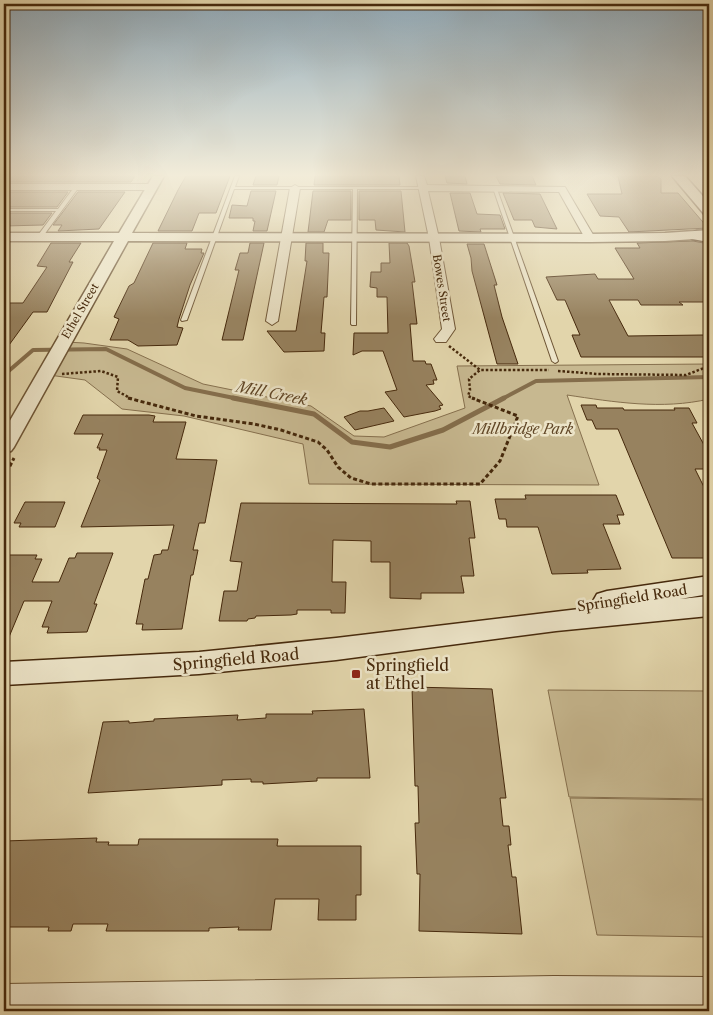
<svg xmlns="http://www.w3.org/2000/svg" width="713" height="1015" viewBox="0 0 713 1015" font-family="'Libre Caslon Text',serif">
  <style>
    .green { fill: #c7b890; stroke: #86704e }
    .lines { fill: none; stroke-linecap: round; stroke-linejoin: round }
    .stream-far1 { stroke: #846d4b; stroke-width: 4 }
    .stream { stroke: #846d4b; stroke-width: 5 }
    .building { fill: #97825f; stroke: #46290c }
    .service-casing { stroke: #6d5434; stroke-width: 2 }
    .minor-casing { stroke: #6d5434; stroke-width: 2 }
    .tertiary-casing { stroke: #6d5434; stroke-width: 3 }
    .secondary-casing { stroke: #46290c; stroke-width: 3 }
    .path-far1 { stroke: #46290c; stroke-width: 2.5; stroke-dasharray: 2.5 2; stroke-linecap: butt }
    .path { stroke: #46290c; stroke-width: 3; stroke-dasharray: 4 2.5; stroke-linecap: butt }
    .service { fill: #ece4c8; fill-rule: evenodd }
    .minor { fill: #ece4c8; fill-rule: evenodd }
    .tertiary { fill: #ece4c8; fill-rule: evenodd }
    .secondary { fill: #ece4c8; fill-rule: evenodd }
    .poi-dot { fill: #8f2418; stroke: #ece4c8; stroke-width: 2 }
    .labels { text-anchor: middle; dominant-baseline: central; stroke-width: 5; stroke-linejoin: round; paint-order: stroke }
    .far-street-label { font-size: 11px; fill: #46290c; stroke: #ece4c8 }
    .park-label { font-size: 14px; font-style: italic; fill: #604626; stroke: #ece4c8 }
    .street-label { font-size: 14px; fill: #46290c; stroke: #ece4c8 }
    .water-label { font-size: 15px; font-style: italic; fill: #604626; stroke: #ece4c8 }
    .near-street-label { font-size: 16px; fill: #46290c; stroke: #ece4c8 }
    .near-poi-label { font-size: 16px; fill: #46290c; stroke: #ece4c8; text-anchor: start }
  </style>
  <rect width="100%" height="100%" fill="#e2d5ab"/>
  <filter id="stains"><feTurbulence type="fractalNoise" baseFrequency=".004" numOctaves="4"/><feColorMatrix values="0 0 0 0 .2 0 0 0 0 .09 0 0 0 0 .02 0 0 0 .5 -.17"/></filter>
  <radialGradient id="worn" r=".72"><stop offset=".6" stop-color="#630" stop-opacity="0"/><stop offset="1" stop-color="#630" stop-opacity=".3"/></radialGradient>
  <g class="green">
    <path d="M66,342L84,343L127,349L203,384L311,406L354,436L384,437L465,408L457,366L709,364V399C662,410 614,402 567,395L599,485L309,484L303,444L184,416L122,409L85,380L49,375Z"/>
    <polygon points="548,690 709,691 709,799 569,797"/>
    <polygon points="570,798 709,800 709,937 597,935"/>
  </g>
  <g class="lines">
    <g class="stream-far1">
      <polyline points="4,375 33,350 106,349 185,388 239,399"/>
      <polyline points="502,399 536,381 709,377"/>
    </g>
    <polyline class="stream" points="233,398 314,414 352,442 390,447 443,430 504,398"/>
  </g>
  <g class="building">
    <polygon points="4,176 135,176 131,182 4,182"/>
    <polygon points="186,176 230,176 216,213 199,213 192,231 158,231 178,190"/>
    <polygon points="256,176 279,176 277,185 253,185"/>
    <polygon points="315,176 399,176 400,185 314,185"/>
    <polygon points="445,176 465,176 467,184 447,183"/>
    <polygon points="496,176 532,176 536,185 500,184"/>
    <polygon points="618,176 657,176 661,179 661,193 678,193 708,228 629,232 619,217 600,216 587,194 622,194"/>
    <polygon points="251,191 276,191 267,231 253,231 255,221 253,221 253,218 229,218 232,205 247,206"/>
    <polygon points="313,191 351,191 351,220 328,220 324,232 308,232"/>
    <polygon points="359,191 401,191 405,232 376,230 375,220 359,220"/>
    <polygon points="4,192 68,192 57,207 4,207"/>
    <polygon points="78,192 125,192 99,229 58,231 62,225 53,225"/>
    <polygon points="450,193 470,193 477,214 500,215 505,229 480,229 481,232 459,231"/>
    <polygon points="503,193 540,194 557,229 535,227 532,220 514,220"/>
    <polygon points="4,213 52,213 43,225 4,226"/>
    <polygon points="693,241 709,244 709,302 679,302 683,305 641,305 638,300 609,300 628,336 703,335 709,344 709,357 581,357 572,335 580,335 565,300 557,300 546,277 595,274 598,279 634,279 615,248 640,248 637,243"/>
    <polygon points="51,243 81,243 69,262 73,262 47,312 33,312 4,352 4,303 23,303 47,267 37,266"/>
    <polygon points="153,243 187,243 185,249 202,249 201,253 204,253 190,285 179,319 177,327 183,328 177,345 138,346 128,340 110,340 119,319 114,317 129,286 134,283"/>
    <polygon points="250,243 264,243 243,340 222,340 239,270 235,270 240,253 248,253"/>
    <polygon points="306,243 323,243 323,253 329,253 327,297 324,297 321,333 325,333 324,351 284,352 267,331 296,331 307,261 305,261"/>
    <polygon points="389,243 407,243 409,246 415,282 412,282 417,324 410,324 413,361 425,361 426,364 431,364 437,380 433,380 434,384 426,385 443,405 439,406 441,409 435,411 404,417 385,392 397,390 383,351 362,351 353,355 354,333 388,333 387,297 377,297 377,288 370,287 371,272 381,272 381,263 390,263"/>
    <polygon points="467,244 484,244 497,285 494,285 502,317 518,364 497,364 472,271 471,258"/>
    <polygon points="581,405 596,405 597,408 623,408 624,410 675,410 674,408 689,408 697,423 692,423 709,454 709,469 695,469 709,497 709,558 672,558 618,429 596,429 592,420 587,420"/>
    <polygon points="384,408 394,421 355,430 344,417 360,411 368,411"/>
    <polygon points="83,415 149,415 155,416 153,422 186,422 176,459 217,460 205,523 199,523 193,550 198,550 193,575 191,575 182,629 142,630 143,624 136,624 145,579 148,579 154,555 161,554 162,550 168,550 174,525 81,527 100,480 97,478 107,450 99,450 100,448 97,448 103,434 74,434"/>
    <polygon points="525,495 616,495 624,515 617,515 620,524 603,524 621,569 587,570 588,573 552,574 538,527 507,527 506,519 499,519 495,499 526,499"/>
    <polygon points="456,501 470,501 475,538 469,538 474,576 461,576 464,593 421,593 421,599 390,598 390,562 371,562 371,541 333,540 332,582 346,582 345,613 331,613 331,610 297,610 297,614 291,615 256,616 255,618 248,619 247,621 219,621 224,591 237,591 242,562 230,561 241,503 457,504"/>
    <polygon points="25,502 65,502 55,527 19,527 21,523 14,523"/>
    <polygon points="77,553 113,553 94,604 97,604 87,632 47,633 49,627 42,627 52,601 24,601 4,649 4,555 37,555 35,559 42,559 32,582 59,582 69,558 75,558"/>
    <polygon points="412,687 492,689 506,798 500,798 503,826 509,826 511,845 508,845 512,877 516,877 522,934 419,931 420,874 417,874 415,823 419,823 418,786 415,786"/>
    <polygon points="364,709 370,778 317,778 317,781 263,784 263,782 251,782 251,779 222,780 222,785 88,793 103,722 129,721 129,723 154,721 154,719 238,715 237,720 266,718 266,714 313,714 312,711"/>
    <polygon points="97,838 96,842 109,842 108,845 138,845 139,839 278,839 277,846 361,846 361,895 356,895 356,920 318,920 319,899 275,899 271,930 238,930 239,927 209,928 209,931 106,931 108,924 73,924 71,931 48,931 49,927 4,927 4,841"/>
  </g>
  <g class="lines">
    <g class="service-casing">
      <g id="service">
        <polygon points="235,176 239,176 235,187 424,187 424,189 357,189 356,325 352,325 351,324 353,189 234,189 187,320 182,321 181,320"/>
        <polygon points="75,186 79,187 41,239 36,238 56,211 4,211 4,209 58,209"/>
        <polygon points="493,188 497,189 558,361 557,362 555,363 552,361"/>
        <polygon points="554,987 559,989 564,1011 550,1011 547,994 549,989"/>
      </g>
    </g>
    <g class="minor-casing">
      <g id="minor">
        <polygon points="416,176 424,176 427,185 565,187 595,238 590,241 586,240 559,192 428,191 439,238 455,329 446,342 436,342 434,339 442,329 429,238"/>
        <polygon points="4,184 152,184 157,187 152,190 4,190"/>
        <polygon points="295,185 300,188 278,321 272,325 266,321 290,188"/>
        <polygon points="554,976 709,977 709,1007 554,1006 188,1011 4,1011 4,984"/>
      </g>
    </g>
    <g class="tertiary-casing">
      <polygon id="tertiary" points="153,176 164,176 132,233 590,234 665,233 709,230 709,238 665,241 590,242 128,241 14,447 11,451 4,453 4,431 114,241 4,241 4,233 119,233"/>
    </g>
    <g class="secondary-casing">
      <g id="secondary">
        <polygon points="672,176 685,176 709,203 709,215 704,214"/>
        <polygon points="697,231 709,232 709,242 692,239 689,236 692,233"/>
        <polygon points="709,576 709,594 680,599 709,596 709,616 556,631 336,660 199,674 4,685 4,662 199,652 336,638 596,607 593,601 597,594 607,591"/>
      </g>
    </g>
    <g class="path-far1">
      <polyline points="449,346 480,370"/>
      <polyline points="558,371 598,374 686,375 709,366"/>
      <polyline points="62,374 101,371 118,377 117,391 132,399"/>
      <polyline points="475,399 468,396 470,390 469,379 480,370 549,370"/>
    </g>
    <g class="path">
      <polyline points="128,398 196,416 254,424 281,430 318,442 327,450 338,467 351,478 371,484 480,484 500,461 518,416 472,398"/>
      <polyline points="4,478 14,458"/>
    </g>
    <use href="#service" class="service"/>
    <use href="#minor" class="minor"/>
    <use href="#tertiary" class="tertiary"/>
    <use href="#secondary" class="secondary"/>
  </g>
  <linearGradient id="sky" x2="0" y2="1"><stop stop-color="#90aaba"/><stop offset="0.55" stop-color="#f2ecd9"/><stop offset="1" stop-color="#f2ecd9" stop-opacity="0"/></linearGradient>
  <rect width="713" height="318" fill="url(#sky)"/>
  <rect class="poi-dot" x="351" y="669" width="10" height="10" rx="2.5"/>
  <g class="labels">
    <g class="far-street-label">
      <text transform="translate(442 288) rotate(81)">Bowes Street</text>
      <text transform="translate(80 311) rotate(-60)">Ethel Street</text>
    </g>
    <g class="park-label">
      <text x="523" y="429">Millbridge Park</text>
    </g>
    <g class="street-label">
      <text transform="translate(632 598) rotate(-9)">Springfield Road</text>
    </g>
    <g class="water-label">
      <text transform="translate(272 393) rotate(11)">Mill Creek</text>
    </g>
    <g class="near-street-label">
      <text transform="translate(236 659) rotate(-5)">Springfield Road</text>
    </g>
    <g class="near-poi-label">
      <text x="366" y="665">Springfield<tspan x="366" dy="18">at Ethel</tspan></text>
    </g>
  </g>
  <rect width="713" height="1015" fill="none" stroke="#e2d5ab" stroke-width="20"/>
  <rect x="5" y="5" width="703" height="1005" fill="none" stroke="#46290c" stroke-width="2.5"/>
  <rect x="10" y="10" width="693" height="995" fill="none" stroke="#46290c"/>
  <rect width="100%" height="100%" filter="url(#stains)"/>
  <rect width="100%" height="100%" fill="url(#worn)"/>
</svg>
